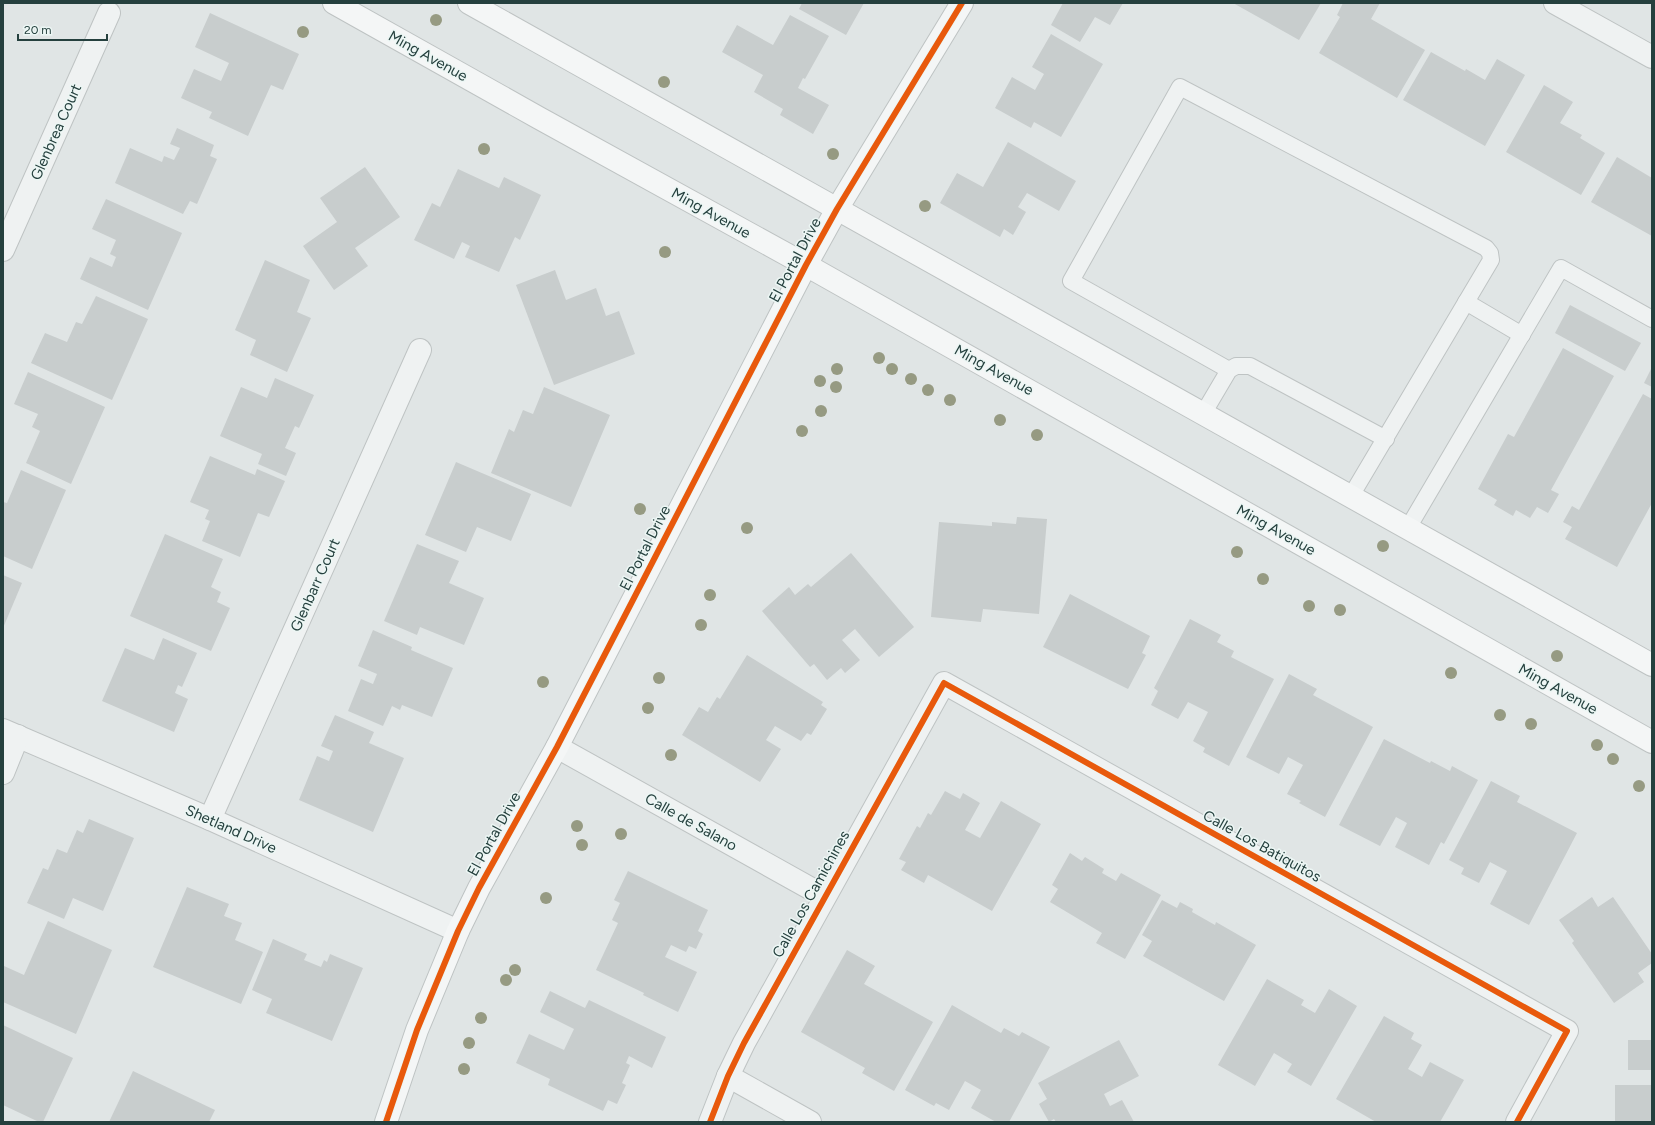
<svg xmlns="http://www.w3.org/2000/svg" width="1655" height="1125" viewBox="0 0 1655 1125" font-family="Figtree,sans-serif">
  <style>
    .building { fill: #c8cdcd }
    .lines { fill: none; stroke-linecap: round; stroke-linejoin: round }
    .lane-casing { stroke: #bec3c3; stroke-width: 18 }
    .street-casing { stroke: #bec3c3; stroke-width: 24 }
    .secondary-casing { stroke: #bec3c3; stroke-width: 24 }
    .lane { stroke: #eff2f2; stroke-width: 16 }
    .street { stroke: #eff2f2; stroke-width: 22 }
    .secondary { stroke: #f4f6f6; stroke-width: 22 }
    .cycleway-casing { stroke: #ecf6f4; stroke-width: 8 }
    .cycleway { stroke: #e8590c; stroke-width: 6 }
    .tree { fill: #969a82 }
    .labels { text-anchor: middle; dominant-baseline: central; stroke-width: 3; stroke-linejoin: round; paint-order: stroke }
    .street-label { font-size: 15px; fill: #25403e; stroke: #ecf6f4 }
  </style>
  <rect width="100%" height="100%" fill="#e0e5e5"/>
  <g class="building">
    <polygon points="802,3 864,3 846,35 799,9"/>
    <polygon points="1063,3 1123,3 1110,25 1095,17 1080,42 1051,25"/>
    <polygon points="1233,3 1321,3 1299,40"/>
    <polygon points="1343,3 1380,3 1371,19 1425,50 1397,98 1319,53 1340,17 1337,15"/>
    <polygon points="210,13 299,54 283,90 271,85 248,136 209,118 212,112 181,98 194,69 221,81 229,63 195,47"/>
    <polygon points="790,15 829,36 805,79 803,78 798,88 829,105 813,134 780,115 783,109 754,92 763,75 722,52 737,25 773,45"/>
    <polygon points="1051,34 1103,64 1061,137 1034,122 1031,128 995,108 1012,77 1035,90 1044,74 1032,67"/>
    <polygon points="1431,52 1465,71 1466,69 1485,80 1497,59 1525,75 1485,146 1403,100"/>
    <polygon points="1544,85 1573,102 1560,123 1582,135 1580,138 1605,153 1581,195 1506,152"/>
    <polygon points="177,128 214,145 210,156 217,159 197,204 190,201 183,214 115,183 130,148 162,162 164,156 174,160 180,148 170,144"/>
    <polygon points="1008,142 1076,181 1059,211 1027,193 1018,207 1026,212 1013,235 1004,229 1000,237 940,203 957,173 983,187"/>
    <polygon points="1617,157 1652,178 1652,236 1591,202"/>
    <polygon points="365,167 400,217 355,248 368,266 334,290 303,246 337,222 320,198"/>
    <polygon points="458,169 499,188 504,177 541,195 520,240 515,237 499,272 465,257 470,246 462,242 454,259 414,240 432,203 440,207"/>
    <polygon points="106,199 182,233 148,310 80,279 90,257 112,267 116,257 110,254 116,240 92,229"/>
    <polygon points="265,260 310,280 297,312 311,318 287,372 250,355 256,340 235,330"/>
    <polygon points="555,270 566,300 596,288 606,316 619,311 635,354 554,385 516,285"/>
    <polygon points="96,296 148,319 112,400 31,363 45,333 67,342 76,322 82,324"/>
    <polygon points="1570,305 1641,343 1625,371 1555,333"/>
    <polygon points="1563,348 1614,376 1551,490 1559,494 1548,513 1537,507 1530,518 1516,510 1513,516 1494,505 1497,500 1478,489 1508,434 1514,437"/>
    <polygon points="1652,367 1652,387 1644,383"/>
    <polygon points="28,372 105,407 71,484 26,463 40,431 32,427 38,414 14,404"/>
    <polygon points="275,378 314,395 299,428 295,426 285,448 296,453 286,476 258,464 262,454 220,436 241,387 267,398"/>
    <polygon points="544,387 610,415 571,507 491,473 509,429 514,432 523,410 533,414"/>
    <polygon points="1643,394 1652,399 1652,503 1617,567 1565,539 1572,527 1563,522 1572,506 1579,510"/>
    <polygon points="210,456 255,475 257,469 285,481 269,517 258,513 240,557 202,541 210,521 205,519 209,510 190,502"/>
    <polygon points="456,462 531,494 511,541 477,527 466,552 425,535"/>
    <polygon points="21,470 66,490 32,569 3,556 3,502 7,503"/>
    <polygon points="1017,517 1047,519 1039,614 983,609 981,622 931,617 939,522 992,526 992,522 1016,524"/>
    <polygon points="165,534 223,559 211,587 221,592 217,602 230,608 211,651 130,616"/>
    <polygon points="417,544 459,561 449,583 484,598 464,645 420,627 417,635 384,621"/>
    <polygon points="851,553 914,627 879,657 855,629 842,640 860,660 845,673 841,668 827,680 814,664 810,667 762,611 789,587 795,595 808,584 811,587"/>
    <polygon points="3,575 22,583 3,628"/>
    <polygon points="1070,594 1150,636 1142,653 1146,655 1128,689 1043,647"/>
    <polygon points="1190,619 1221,635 1217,642 1234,651 1231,657 1274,679 1229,766 1203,752 1205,748 1193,741 1208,712 1188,702 1178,719 1151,705 1158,691 1154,688"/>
    <polygon points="373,630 412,647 411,650 453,668 432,717 402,705 400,710 392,706 383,726 348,711 361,679 373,684 377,674 358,666"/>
    <polygon points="163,638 197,653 182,687 178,685 175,693 188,699 174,732 102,701 125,648 154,660"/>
    <polygon points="747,655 823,702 821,705 827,709 811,735 807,733 801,741 775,726 766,740 781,749 760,782 682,735 699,707 708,712 717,697 720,699"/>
    <polygon points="1289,674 1317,689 1313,695 1373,727 1325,817 1299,803 1301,801 1287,794 1303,765 1288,757 1279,774 1246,757"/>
    <polygon points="335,715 374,732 369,743 404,758 373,832 299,800 317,756 329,761 333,751 321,746"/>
    <polygon points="1384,739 1430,763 1431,761 1450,771 1452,766 1478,780 1444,844 1441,842 1429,865 1395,847 1407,823 1396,817 1380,846 1339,825"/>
    <polygon points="1491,781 1520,796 1517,802 1577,833 1529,925 1490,904 1507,871 1490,862 1479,883 1461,874 1464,868 1449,860"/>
    <polygon points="945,791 960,799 963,793 980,803 965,830 980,838 1001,801 1041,824 992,911 928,875 924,883 901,870 906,862 899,859 917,826 920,828 928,813 931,815"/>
    <polygon points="89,819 134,838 103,911 73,898 64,919 27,903 43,868 48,870 57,849 67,853 77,830 83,833"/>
    <polygon points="1070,853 1082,861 1085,857 1104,869 1102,873 1116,881 1121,873 1161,895 1125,959 1096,943 1102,933 1050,902 1058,889 1052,885"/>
    <polygon points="628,871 708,910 698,931 703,934 696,949 689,946 686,952 671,945 665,957 697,972 678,1012 643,995 644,993 596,970 618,923 612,920 620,903 614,900"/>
    <polygon points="187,887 229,904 224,916 242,923 235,940 263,952 241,1004 153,967"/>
    <polygon points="1592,897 1598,907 1613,897 1652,954 1652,963 1638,973 1644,982 1614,1003 1572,943 1574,941 1559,920"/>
    <polygon points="1162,900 1177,908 1180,902 1193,909 1192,912 1215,925 1216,922 1256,945 1224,1001 1143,956 1152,941 1142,935"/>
    <polygon points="48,921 112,950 76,1034 3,1002 4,966 24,975"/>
    <polygon points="273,939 307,954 304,960 321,967 324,960 327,962 330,954 363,968 332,1041 266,1013 272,999 252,990"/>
    <polygon points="847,950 875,966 864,984 933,1022 894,1091 862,1073 865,1068 801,1032"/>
    <polygon points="1267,979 1304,1000 1301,1005 1315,1013 1329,989 1357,1006 1311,1086 1287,1072 1292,1064 1274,1053 1255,1086 1218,1065"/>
    <polygon points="550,991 585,1008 589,1000 666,1037 652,1068 629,1056 626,1063 630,1065 622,1083 626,1085 617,1104 608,1100 603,1111 548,1085 550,1079 516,1063 529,1034 564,1050 574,1029 540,1012"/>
    <polygon points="952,1005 1001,1033 1004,1028 1019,1036 1022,1032 1050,1047 1009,1122 996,1122 971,1108 981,1090 965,1081 949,1110 936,1103 934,1106 905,1090"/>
    <polygon points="1384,1016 1414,1033 1411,1039 1422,1045 1408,1069 1422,1077 1430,1062 1464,1080 1440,1122 1376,1122 1336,1099"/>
    <polygon points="3,1025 73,1058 43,1122 39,1122 3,1105"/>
    <polygon points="1119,1040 1139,1076 1104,1094 1110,1106 1122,1100 1134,1122 1056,1122 1054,1119 1049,1122 1039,1104 1047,1099 1038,1083"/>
    <rect x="1628" y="1040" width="24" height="30"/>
    <polygon points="133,1071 215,1110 209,1122 109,1122"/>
    <rect x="1615" y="1085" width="37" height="37"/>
  </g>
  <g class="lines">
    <g class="lane-casing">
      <g id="lane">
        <polyline points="1466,302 1522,335"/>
        <polyline points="1229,370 1071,281 1180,87 1486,248 1490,253 1491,260 1351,496"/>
        <polyline points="1203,414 1229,370 1236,366 1250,366 1386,439"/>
        <polyline points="1408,528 1561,268 1652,319"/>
      </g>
    </g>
    <g class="street-casing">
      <g id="street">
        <polyline points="1555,3 1652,57"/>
        <polyline points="3,250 109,13"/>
        <polyline points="3,730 210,819 458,931"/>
        <polyline points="557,747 824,896"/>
        <polyline points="3,773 18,736"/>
        <polyline points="210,819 420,350"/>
        <polyline points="728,1076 810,1122"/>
        <polyline points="710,1122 728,1076 744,1043 944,683 1567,1031 1517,1122"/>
      </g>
    </g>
    <g class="secondary-casing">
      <g id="secondary">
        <polyline points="334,3 539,118 806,265 1652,742"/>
        <polyline points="469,3 1652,665"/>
        <polyline points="386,1122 417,1030 458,931 479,888 557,747 806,265 837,209 962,3"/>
      </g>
    </g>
    <use href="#lane" class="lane"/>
    <use href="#street" class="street"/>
    <use href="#secondary" class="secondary"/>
    <g class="cycleway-casing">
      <g id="cycleway">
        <polyline points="386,1122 417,1030 458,931 479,888 557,747 806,265 837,209 962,3"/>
        <polyline points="710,1122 728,1076 744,1043 944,683 1567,1031 1517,1122"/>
      </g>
    </g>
    <use href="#cycleway" class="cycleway"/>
  </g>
  <g class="tree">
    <circle cx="436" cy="20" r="6"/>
    <circle cx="303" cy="32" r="6"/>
    <circle cx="664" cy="82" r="6"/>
    <circle cx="484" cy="149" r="6"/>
    <circle cx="833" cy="154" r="6"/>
    <circle cx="925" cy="206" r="6"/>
    <circle cx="665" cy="252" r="6"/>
    <circle cx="879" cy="358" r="6"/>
    <circle cx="837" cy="369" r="6"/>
    <circle cx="892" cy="369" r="6"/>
    <circle cx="911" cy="379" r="6"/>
    <circle cx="820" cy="381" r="6"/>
    <circle cx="836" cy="387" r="6"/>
    <circle cx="928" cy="390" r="6"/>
    <circle cx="950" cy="400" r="6"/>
    <circle cx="821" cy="411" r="6"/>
    <circle cx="1000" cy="420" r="6"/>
    <circle cx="802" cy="431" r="6"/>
    <circle cx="1037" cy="435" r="6"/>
    <circle cx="640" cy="509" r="6"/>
    <circle cx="747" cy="528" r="6"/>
    <circle cx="1383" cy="546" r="6"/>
    <circle cx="1237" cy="552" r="6"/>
    <circle cx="1263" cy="579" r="6"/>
    <circle cx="710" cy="595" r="6"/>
    <circle cx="1309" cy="606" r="6"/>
    <circle cx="1340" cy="610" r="6"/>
    <circle cx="701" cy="625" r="6"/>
    <circle cx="1557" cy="656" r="6"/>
    <circle cx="1451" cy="673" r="6"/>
    <circle cx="659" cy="678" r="6"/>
    <circle cx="543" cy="682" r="6"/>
    <circle cx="648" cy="708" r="6"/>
    <circle cx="1500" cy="715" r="6"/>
    <circle cx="1531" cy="724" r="6"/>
    <circle cx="1597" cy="745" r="6"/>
    <circle cx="671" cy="755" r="6"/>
    <circle cx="1613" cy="759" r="6"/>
    <circle cx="1639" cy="786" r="6"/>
    <circle cx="577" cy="826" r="6"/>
    <circle cx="621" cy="834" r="6"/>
    <circle cx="582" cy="845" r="6"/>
    <circle cx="546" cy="898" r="6"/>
    <circle cx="515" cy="970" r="6"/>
    <circle cx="506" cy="980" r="6"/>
    <circle cx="481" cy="1018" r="6"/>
    <circle cx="469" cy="1043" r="6"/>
    <circle cx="464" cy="1069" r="6"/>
  </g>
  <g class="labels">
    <g class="street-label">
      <text transform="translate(428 56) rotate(29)">Ming Avenue</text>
      <text transform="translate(56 132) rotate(-66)">Glenbrea Court</text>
      <text transform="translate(711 213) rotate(29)">Ming Avenue</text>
      <text transform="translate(795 260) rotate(-62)">El Portal Drive</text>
      <text transform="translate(994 370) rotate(29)">Ming Avenue</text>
      <text transform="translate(1276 530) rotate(29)">Ming Avenue</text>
      <text transform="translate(645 548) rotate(-63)">El Portal Drive</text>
      <text transform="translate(315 585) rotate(-66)">Glenbarr Court</text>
      <text transform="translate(1558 689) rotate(29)">Ming Avenue</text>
      <text transform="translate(691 822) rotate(29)">Calle de Salano</text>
      <text transform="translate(231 829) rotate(24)">Shetland Drive</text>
      <text transform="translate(494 834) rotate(-61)">El Portal Drive</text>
      <text transform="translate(1262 846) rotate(29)">Calle Los Batiquitos</text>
      <text transform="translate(811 894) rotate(-61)">Calle Los Camichines</text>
    </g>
  </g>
  <rect width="1655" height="1125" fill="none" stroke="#25403e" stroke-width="8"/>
  <path d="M18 34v6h89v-6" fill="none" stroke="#25403e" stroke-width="2"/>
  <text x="24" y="34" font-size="12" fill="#25403e" stroke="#ecf6f4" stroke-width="3" paint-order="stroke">20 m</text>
</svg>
